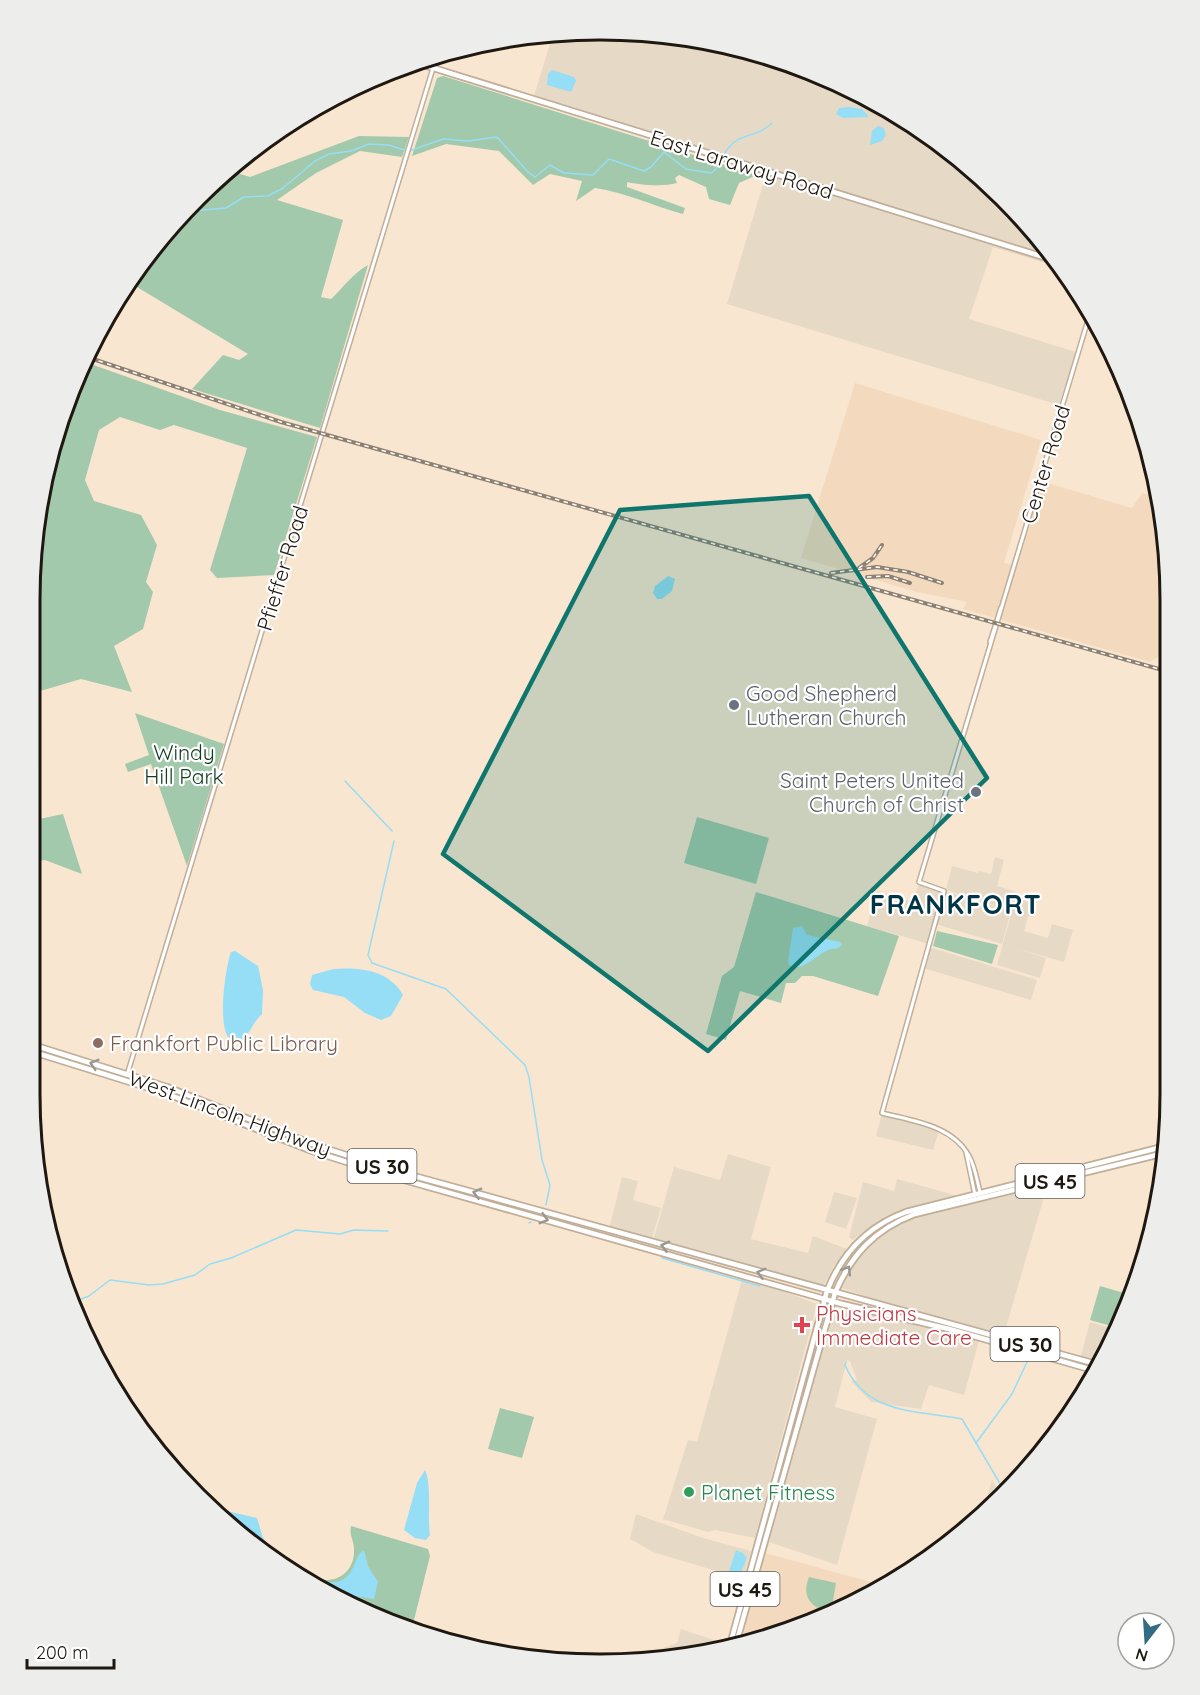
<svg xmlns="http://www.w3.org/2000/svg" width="1200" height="1695" viewBox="0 0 1200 1695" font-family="Quicksand,sans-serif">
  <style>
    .commercial { fill: #e6dac6 }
    .built { fill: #f3dabe }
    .green { fill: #a2c9ab }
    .water { fill: #95def6 }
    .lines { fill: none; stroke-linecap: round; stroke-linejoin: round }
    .stream { stroke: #95def6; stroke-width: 1.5 }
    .minor-casing { stroke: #c0ae99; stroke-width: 6 }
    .major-casing { stroke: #c0ae99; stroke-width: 8 }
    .minor { stroke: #fff; stroke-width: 3 }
    .major { stroke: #fff; stroke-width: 4.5 }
    .rail-casing { stroke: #8d8071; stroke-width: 4 }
    .rail { stroke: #fff; stroke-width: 1.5; stroke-dasharray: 4.5; stroke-linecap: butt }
    .oneway { stroke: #9a9793 }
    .marked { fill: #0f766e; fill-opacity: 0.2; stroke: #0f766e; stroke-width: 4.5; stroke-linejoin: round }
    .worship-dot { fill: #6b7280; stroke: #fff; stroke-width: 2 }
    .education-dot { fill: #8d6e63; stroke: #fff; stroke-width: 2 }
    .health-dot { fill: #e0444e; stroke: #fff; stroke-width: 2 }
    .leisure-dot { fill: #2e9e5b; stroke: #fff; stroke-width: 2 }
    .labels { text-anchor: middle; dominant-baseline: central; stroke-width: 4.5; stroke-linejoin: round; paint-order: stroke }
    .shield { fill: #fff; stroke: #625d58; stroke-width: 1.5 }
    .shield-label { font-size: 20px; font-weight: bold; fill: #1f1810 }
    .street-label { font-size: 21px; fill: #1f1810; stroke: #fff }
    .worship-label { font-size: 21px; fill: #5b616d; stroke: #fff; text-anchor: start }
    .park-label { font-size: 21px; fill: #133c21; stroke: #fff }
    .education-label { font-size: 21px; fill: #785e54; stroke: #fff; text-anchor: start }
    .health-label { font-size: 21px; fill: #be3a42; stroke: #fff; text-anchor: start }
    .leisure-label { font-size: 21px; fill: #27864d; stroke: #fff; text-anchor: start }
    .district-label { font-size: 27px; font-weight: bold; letter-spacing: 1.5px; fill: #003548; stroke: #fff }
    .rim { fill: none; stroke: #1f1810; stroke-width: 3 }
  </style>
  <rect width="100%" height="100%" fill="#f9e6d0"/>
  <g class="commercial">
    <polygon points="638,31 748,50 852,89 947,148 1029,224 1055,266 993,247 969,319 1076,352 1059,405 727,304 767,171 533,99 553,34"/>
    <polygon points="995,857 1004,860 997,886 1016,892 1012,909 1016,898 1036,904 1032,917 1028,916 1024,931 1048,938 1052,924 1073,930 1064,962 1011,947 1046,958 1040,978 997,965 1012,911 1015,912 972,898 973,893 971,898 946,890 952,866 978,873 979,871 991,874"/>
    <polygon points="919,883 944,891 929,944 867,926 877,891 913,902"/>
    <polygon points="945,891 1011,911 1002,944 936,924"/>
    <polygon points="929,947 1037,980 1031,1000 923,968"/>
    <polygon points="882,1114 939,1130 933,1150 876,1136"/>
    <polygon points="728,1154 771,1167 751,1239 808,1253 813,1236 847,1249 834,1266 824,1285 781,1278 653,1241 674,1167 720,1180"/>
    <polygon points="622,1177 638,1181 633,1200 661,1208 651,1241 609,1229"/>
    <polygon points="897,1179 962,1197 892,1217 867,1229 853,1240 849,1237 863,1182 894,1191"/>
    <polygon points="1048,1183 1004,1334 897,1307 842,1288 853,1265 873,1238 901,1221"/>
    <polygon points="834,1192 857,1198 846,1229 825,1222"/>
    <polygon points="743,1276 817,1304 755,1538 715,1530 708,1532 663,1519 688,1440 697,1442"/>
    <polygon points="848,1309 979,1341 964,1395 929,1385 921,1409 871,1402 851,1381 857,1380 850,1361 847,1360 835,1407 877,1419 837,1565 769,1542 832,1317 847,1313"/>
    <polygon points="1090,1322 1118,1330 1100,1365 1080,1359"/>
    <polygon points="992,1480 1002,1496 981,1518"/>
    <polygon points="636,1514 703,1538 751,1551 743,1579 653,1552 630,1539"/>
    <polygon points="681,1629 726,1644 726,1646 674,1660 631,1659 677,1643"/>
  </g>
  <g class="built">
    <polygon points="855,383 1041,440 1004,563 1014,565 1041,481 1132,508 1142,493 1158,497 1165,525 1166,652 1150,662 963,609 967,602 917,592 801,558"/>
    <polygon points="765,1553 878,1584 818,1621 741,1642"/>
  </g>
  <g class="green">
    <path d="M443,76L757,175L739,183L730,205L709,199L706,187L679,175L675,178L677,183C663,187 640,185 627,182V187L685,208L683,214C653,206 625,192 595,188L576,201L582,181L550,174L533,185L499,151L446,144L412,156L437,78Z"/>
    <path d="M359,136L409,137L402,157L360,151L316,173L277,200L343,220L321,297L331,299C344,287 352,274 368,265L320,428L192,389L223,355L239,360L248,354L132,284L227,170L250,177Z"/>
    <polygon points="88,363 220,410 317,437 274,575 217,578 210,570 247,448 174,425 160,430 120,417 99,430 85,480 94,501 141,515 157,545 146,582 153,592 143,629 114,646 132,692 81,679 30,694 30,600 41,488"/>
    <polygon points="135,713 224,744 187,866 151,764 128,772 125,764 149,755"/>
    <polygon points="63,814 82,874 45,860 30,862 30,821"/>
    <polygon points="697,817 769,838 756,884 684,863"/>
    <polygon points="756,892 899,936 878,996 813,976 802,976 795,983 786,983 781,1003 740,991 726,1040 706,1034 722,976 734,967"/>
    <polygon points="937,931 998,945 992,964 933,946"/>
    <polygon points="1100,1286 1131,1295 1118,1328 1090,1320"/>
    <polygon points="500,1408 534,1417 522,1458 488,1449"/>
    <path d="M351,1526L428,1549L430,1556L412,1628L348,1606L315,1584L316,1579C337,1584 355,1572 354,1549C354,1540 349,1536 351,1526Z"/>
    <path d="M809,1577L836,1583L831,1613C811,1608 801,1597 809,1577Z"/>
  </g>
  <g class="water">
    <polygon points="552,70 574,77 576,81 571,92 547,85 548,74"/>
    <polygon points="849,107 862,109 869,117 843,118 836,114 839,108"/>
    <polygon points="878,126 884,128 886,135 882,141 870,145 872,131"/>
    <polygon points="668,576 675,579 672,591 662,599 657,599 653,593 655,586"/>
    <path d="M802,926L807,935L840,942L842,945C837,950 834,948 828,950C815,956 808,967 792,968L788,963L793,928Z"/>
    <path d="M235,951L258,966L263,990L262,1014C252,1023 248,1037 242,1041L230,1039C217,1028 225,969 231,952Z"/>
    <path d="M334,969C360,967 389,970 403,995L391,1016L381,1020L365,1013L344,997L313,990L310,984L312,975Z"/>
    <path d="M425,1470C432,1484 427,1516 430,1535L426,1540L415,1538L404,1530L417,1483Z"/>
    <path d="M198,1493L227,1511L257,1518L263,1538L274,1552L321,1581C357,1589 351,1557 364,1550L368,1566L378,1582L374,1599L327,1592L224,1524Z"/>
    <polygon points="736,1550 743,1553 747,1558 740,1575 729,1571"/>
  </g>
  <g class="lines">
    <g class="stream">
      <polyline points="409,151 443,139 468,141 497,137 528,172 535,177 550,165 564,173 593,175 609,159 644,171 651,167 664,152 686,169 711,173 715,170 720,160"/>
      <path d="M723,156C738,129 754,141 772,123"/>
      <polyline points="192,211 226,208 244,197 268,196 283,188 315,161 329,154 351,151 369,144 389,145 407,151"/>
      <polyline points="345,781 392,831"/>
      <polyline points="394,841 368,955 372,963 446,989 525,1065 529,1077 542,1160 550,1185 546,1205"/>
      <polyline points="529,1223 531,1222"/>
      <polyline points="662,1258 760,1286"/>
      <polyline points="76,1301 89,1296 110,1280 149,1285 163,1284 195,1275 210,1264 231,1258 296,1230 340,1234 354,1230 388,1231"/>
      <polyline points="1032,1341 1033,1337"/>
      <path d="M846,1362L845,1365C866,1415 917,1410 962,1419L1005,1492"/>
      <polyline points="976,1443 1012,1394 1028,1360"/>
    </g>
    <g class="minor-casing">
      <g id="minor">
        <polyline points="990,642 1001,608"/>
        <polyline points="127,1075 437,55"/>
        <polyline points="966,1152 975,1195"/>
        <path d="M980,1192C977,1181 975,1166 969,1156C952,1125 913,1121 882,1113L944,891L919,882L1088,320"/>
      </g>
    </g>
    <g class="major-casing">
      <g id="major">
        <polyline points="414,62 1050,259"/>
        <polyline points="30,1044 167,1087 315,1145 396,1171 1100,1365"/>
        <polyline points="30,1051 165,1093 312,1151 397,1178 842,1304 949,1329 1096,1371"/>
        <path d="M736,1644L835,1293C851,1255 875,1229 915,1214L1165,1153"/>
        <path d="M730,1645L827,1291C842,1253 868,1226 906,1212L1166,1146"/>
      </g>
    </g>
    <use href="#minor" class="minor"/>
    <use href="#major" class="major"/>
    <g class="rail-casing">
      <g id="rail">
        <polyline points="90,358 281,422 1166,671"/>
        <polyline points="859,568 873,558 882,545"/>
        <polyline points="831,573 877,567 908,572 942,583"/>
        <polyline points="867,577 888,576 910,583"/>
      </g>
    </g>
    <use href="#rail" class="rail"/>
  </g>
  <defs><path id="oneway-chevron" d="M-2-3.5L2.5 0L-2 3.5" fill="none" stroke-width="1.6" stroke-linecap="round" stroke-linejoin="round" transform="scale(1.5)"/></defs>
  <g class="oneway">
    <use href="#oneway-chevron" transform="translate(94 1064) rotate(-163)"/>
    <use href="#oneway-chevron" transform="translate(477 1193) rotate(-165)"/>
    <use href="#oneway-chevron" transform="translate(544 1219) rotate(16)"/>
    <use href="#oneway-chevron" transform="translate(665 1246) rotate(-165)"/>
    <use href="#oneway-chevron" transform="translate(847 1270) rotate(-58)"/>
    <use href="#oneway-chevron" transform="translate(761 1273) rotate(-165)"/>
  </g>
  <path class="marked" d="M809,496L987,778L708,1051L443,854L620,510Z"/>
  <g class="worship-dot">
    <circle cx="734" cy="705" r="6"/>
    <circle cx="976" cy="792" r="6"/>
  </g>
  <circle class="education-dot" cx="98" cy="1043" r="6"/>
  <path class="health-dot" d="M799 1316h6v6h6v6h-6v6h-6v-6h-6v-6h6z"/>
  <circle class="leisure-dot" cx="689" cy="1492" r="6"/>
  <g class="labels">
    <g class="shield">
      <rect x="347.5" y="1149" width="69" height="34" rx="4.5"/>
      <rect x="1015.5" y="1164" width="69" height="34" rx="4.5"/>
      <rect x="990.5" y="1327" width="69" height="34" rx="4.5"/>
      <rect x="710.5" y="1572" width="69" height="34" rx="4.5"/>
    </g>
    <g class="shield-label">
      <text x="382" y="1166">US 30</text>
      <text x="1050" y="1181">US 45</text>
      <text x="1025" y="1344">US 30</text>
      <text x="745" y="1589">US 45</text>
    </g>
    <g class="street-label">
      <text transform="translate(742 164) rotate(17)">East Laraway Road</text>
      <text transform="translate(1045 464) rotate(-73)">Center Road</text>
      <text transform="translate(282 568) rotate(-73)">Pfieffer Road</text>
      <text transform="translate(230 1113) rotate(20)">West Lincoln Highway</text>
    </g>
    <g class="worship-label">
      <text x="746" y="693">Good Shepherd<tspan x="746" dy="24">Lutheran Church</tspan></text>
      <text x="964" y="780" text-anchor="end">Saint Peters United<tspan x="964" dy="24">Church of Christ</tspan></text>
    </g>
    <g class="park-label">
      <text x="184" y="752">Windy<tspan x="184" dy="24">Hill Park</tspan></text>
    </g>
    <g class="education-label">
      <text x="110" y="1043">Frankfort Public Library</text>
    </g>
    <g class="health-label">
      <text x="816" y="1313">Physicians<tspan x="816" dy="24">Immediate Care</tspan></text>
    </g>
    <g class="leisure-label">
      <text x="701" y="1492">Planet Fitness</text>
    </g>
    <g class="district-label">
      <text x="956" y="904">FRANKFORT</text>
    </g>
  </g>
  <path d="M0 0H1200V1695H0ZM600 40H600A560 560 0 0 1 1160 600V1094A560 560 0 0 1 600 1654H600A560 560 0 0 1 40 1094V600A560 560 0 0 1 600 40Z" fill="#ededec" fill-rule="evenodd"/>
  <path class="rim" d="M600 40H600A560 560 0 0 1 1160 600V1094A560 560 0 0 1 600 1654H600A560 560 0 0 1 40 1094V600A560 560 0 0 1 600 40Z"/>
  <g transform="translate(1146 1641) rotate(197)"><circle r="28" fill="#ffffff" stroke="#a5a39f" stroke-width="1.5"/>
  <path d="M0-4.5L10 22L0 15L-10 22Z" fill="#316c84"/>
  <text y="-9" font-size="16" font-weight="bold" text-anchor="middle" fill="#1f1810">N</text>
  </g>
  <path d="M27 1659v9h87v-9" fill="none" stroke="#1f1810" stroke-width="3"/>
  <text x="36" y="1659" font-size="18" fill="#1f1810" stroke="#ffffff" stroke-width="4.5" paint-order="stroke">200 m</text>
</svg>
